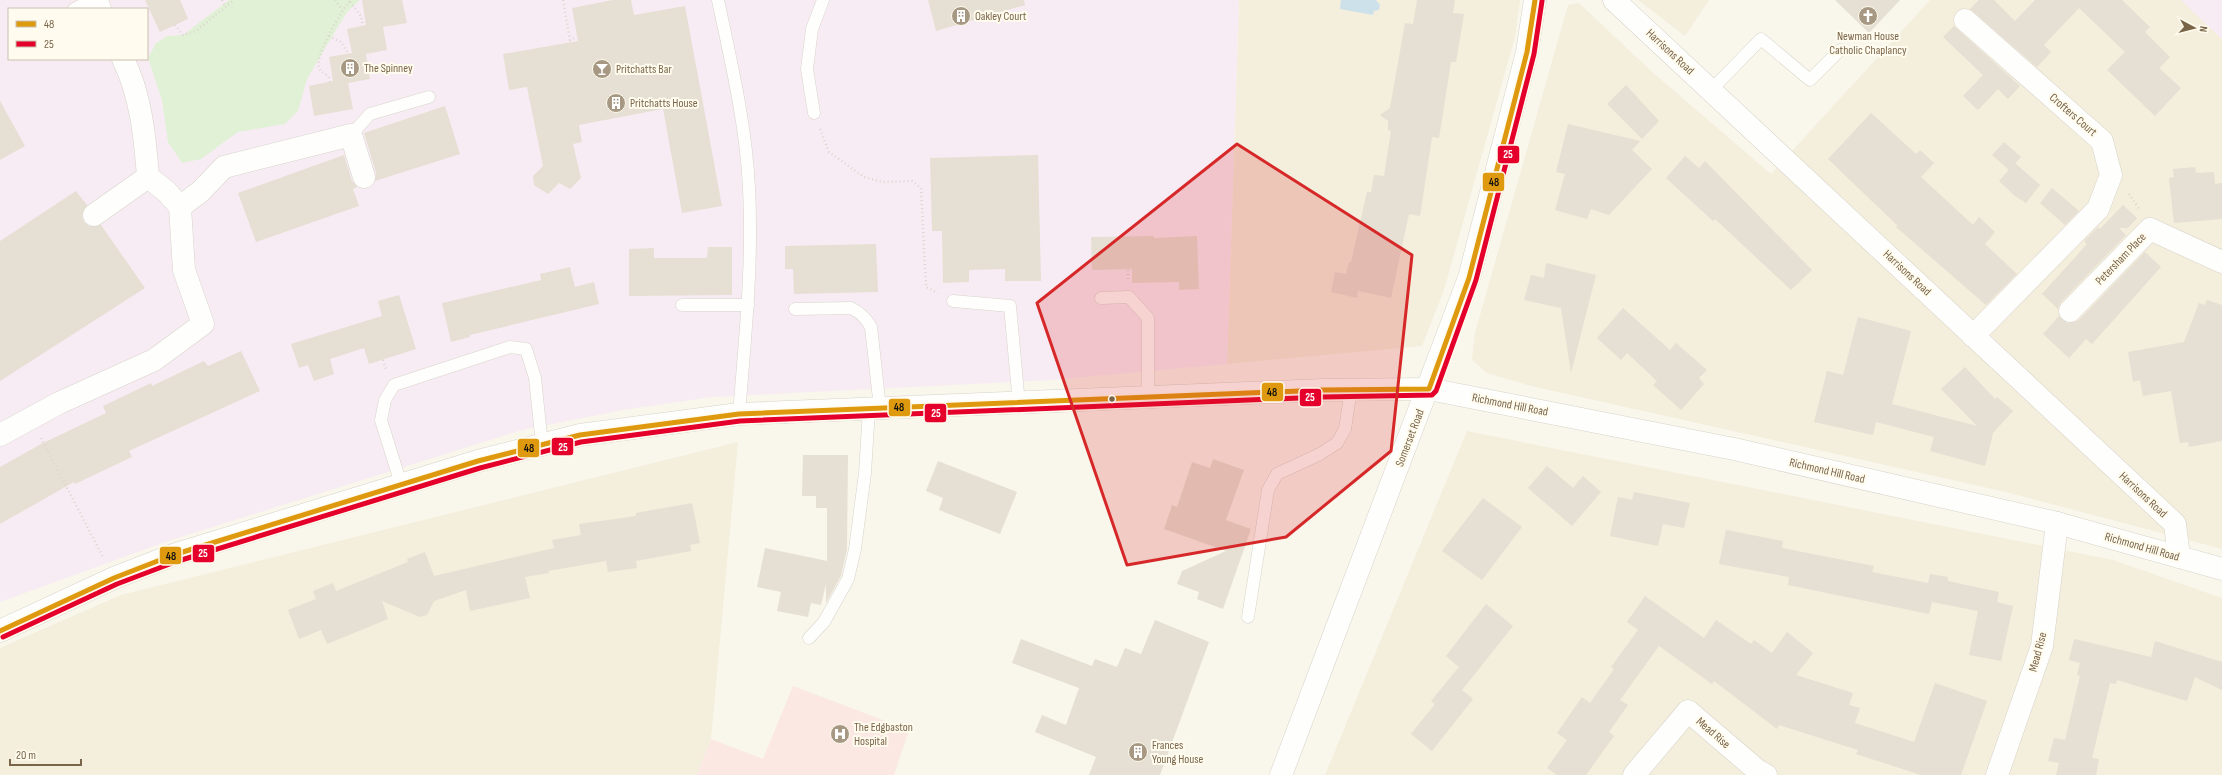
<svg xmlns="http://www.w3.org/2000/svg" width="2222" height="775" viewBox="0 0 2222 775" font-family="'Sofia Sans Condensed',sans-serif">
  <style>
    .residential { fill: #f4eedc }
    .education { fill: #f8ecf4; fill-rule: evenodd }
    .medical { fill: #fbe8e2 }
    .green { fill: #e0f1d6 }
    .water { fill: #cde1ea }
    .building { fill: #e6dfd3 }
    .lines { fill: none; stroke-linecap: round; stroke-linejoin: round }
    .service-casing { stroke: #d8d3ca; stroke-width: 13 }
    .minor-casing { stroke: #d8d3ca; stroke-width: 23 }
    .tertiary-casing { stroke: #d8d3ca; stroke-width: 23 }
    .path { stroke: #dcd6cd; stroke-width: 2.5; stroke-dasharray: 1 3; stroke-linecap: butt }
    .service { stroke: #fefefc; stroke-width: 12 }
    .minor { stroke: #fefefc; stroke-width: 22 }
    .tertiary { stroke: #fefefc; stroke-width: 22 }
    .bus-1-casing { stroke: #fffcef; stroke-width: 8 }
    .bus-2-casing { stroke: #fffcef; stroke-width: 8 }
    .bus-1 { stroke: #de990f; stroke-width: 5 }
    .bus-2 { stroke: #e4002b; stroke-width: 5 }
    .marked { fill: #d62828; fill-opacity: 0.2; stroke: #d62828; stroke-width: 3; stroke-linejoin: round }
    .bus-dot { fill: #7a6549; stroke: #fffcef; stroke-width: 1.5 }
    .labels { text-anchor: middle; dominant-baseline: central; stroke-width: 4; stroke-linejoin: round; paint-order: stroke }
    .poi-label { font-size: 12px; fill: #7a6549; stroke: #fffcef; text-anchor: start }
    .street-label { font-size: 12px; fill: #7a6549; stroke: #fffcef }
    .line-badge { stroke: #fffcef; stroke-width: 1.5 }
    .badge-label { font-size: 11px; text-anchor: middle; font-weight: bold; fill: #fff }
    .pale-badge-label { font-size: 11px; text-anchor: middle; font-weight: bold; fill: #111 }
  </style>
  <rect width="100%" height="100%" fill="#f9f6ec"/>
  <g class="residential">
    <polygon points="1239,0 1520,0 1515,37 1444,290 1422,346 1227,364"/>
    <polygon points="1638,0 1709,0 1685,36"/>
    <polygon points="1930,0 2181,0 2222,39 2222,549 2006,492 1531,386 1487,373 1472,360 1475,333 1568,5 1579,3 1650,70 1771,174"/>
    <polygon points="1467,431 2113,560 2222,598 2222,775 1325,775"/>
    <polygon points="738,442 711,739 697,775 0,775 0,648 121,595"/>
  </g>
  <g class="education">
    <path d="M0,0H1239L1227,364L1052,380L712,397L623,410L522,430L168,541L0,602ZM9,9H147V59H9Z"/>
    <polygon points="2181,0 2222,0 2222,39"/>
  </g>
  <polygon class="medical" points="793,686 909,730 894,775 697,775 711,739 763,759"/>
  <polygon class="green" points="229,0 360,0 347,12 327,45 307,79 298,111 285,124 238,132 201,159 182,163 168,142 162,100 148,58 156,43 167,36 183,35"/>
  <polygon class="water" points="1341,0 1376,0 1380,5 1379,10 1374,11 1373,15 1340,9"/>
  <g class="building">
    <polygon points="145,0 180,0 188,19 160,32"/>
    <polygon points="362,0 402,0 407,23 383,27 387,50 366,54 370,79 348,83 353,109 314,116 309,86 333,81 329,57 352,53 347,29 366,25"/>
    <polygon points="613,0 631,0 634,15 685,6 722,206 682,213 663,109 579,125 582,142 573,144 581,178 570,189 559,183 548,194 534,185 533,176 543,166 527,87 509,90 503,54 578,41 572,8"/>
    <polygon points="928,0 1024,0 1025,5 936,31"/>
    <polygon points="1417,0 1455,0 1453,13 1464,14 1456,62 1451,62 1439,138 1432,137 1420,216 1409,214 1391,298 1358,291 1357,298 1331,292 1335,272 1346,274 1349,262 1351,262 1367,192 1371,192 1374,175 1384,176 1391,131 1388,130 1388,121 1380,115 1390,108 1405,23 1413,24"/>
    <polygon points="1835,0 1900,0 1869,33"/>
    <polygon points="1979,0 1994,0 2015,21 2035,0 2122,0 2150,27 2145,32 2170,57 2159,68 2181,88 2155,116 2107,70 2125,52 2079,8 2044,45 2051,52 2037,67 1970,9"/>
    <polygon points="1954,26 2020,86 2008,99 1998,89 1978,110 1963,96 1983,75 1943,37"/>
    <polygon points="1626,85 1659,121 1642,139 1607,104"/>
    <polygon points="0,101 25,146 0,160"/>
    <polygon points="445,106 460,154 375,181 376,173 364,133"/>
    <polygon points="1871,113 1916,154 1920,150 1934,163 1921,177 1973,225 1979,217 1995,232 1985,244 2017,274 1986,305 1896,227 1898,226 1828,159"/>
    <polygon points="1568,124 1640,141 1632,150 1652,169 1609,215 1591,209 1587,219 1555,210 1565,174 1556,172"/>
    <polygon points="2004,142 2021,157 2009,170 1992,155"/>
    <polygon points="344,155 352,181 357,187 353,189 359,206 256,242 238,193"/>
    <polygon points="1038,155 1041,281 1005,281 1005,269 969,270 969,282 943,283 942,231 932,231 930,158"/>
    <polygon points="1685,156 1699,168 1705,161 1812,270 1791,290 1715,219 1713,221 1666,178"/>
    <polygon points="2015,163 2040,185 2026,203 2015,196 1999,181"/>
    <polygon points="2195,167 2196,173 2214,172 2215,184 2222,183 2222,219 2174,223 2169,178 2174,177 2173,169"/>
    <polygon points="2052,188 2079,211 2065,225 2040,203"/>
    <polygon points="76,191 87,205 82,216 84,222 89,226 101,225 145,288 0,381 0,241"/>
    <polygon points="2123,205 2137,218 2128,228 2119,228 2126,235 2061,302 2058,309 2042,294 2087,244 2084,241 2098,227 2100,229"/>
    <polygon points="1154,236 1154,238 1197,236 1199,289 1179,290 1179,282 1132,283 1132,269 1092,270 1091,237"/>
    <polygon points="876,244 878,292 794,294 793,269 785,269 785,246"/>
    <polygon points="708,247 732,247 732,295 629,296 629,249 654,248 654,258 707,258"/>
    <polygon points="2145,252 2161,267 2092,344 2086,339 2069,358 2043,334 2059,316 2067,323 2079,320"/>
    <polygon points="1546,263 1596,275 1571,373 1561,308 1524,300 1531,275 1544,278"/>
    <polygon points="570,267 575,287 594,282 599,304 470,335 470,337 451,342 442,303 541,280 540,274"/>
    <polygon points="399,295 416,349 369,364 364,348 330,359 334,374 314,381 308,365 299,368 291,344 382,316 378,301"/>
    <polygon points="2207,300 2222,305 2222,441 2189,447 2188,442 2180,443 2171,391 2143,396 2140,380 2133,382 2128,352 2184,342 2199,303 2205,305"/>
    <polygon points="1623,308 1670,350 1676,343 1707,370 1699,378 1704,384 1681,410 1653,385 1657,381 1627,353 1621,360 1597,338"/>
    <polygon points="1858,317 1911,331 1892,404 1977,426 1941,389 1965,367 1995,399 1997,397 2013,411 1993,433 1985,466 1930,451 1934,437 1876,422 1873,435 1814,422 1827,371 1843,375"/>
    <polygon points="241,351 260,391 129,451 132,457 75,484 74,482 0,524 0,467 41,444 106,413 103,406 151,383 152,386 204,361 208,366"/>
    <polygon points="803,455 848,455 847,549 841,576 826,603 826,584 821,605 811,603 808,617 777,611 781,592 757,587 765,548 827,561 827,508 816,508 816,496 802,496"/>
    <polygon points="1213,459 1244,470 1226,520 1251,529 1223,609 1197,599 1199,592 1177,584 1182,571 1226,551 1164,529 1172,505 1177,507 1192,462 1210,468"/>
    <polygon points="938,461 1017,492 1000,534 939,510 943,498 926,491"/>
    <polygon points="1547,466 1573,488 1583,476 1601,492 1572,526 1528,488"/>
    <polygon points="1634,492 1690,503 1684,528 1663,524 1658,546 1610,536 1618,497 1632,500"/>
    <polygon points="1483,498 1522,527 1482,580 1442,551"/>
    <polygon points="692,503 700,543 690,545 691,551 636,561 637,568 608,572 606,561 548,571 549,573 525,577 530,598 470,611 466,590 434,601 427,615 420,617 382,601 388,619 327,644 321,630 299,639 288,610 316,599 313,591 333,583 336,591 408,562 407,559 425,552 434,576 554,548 552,540 581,535 579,524 636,516 636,513"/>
    <polygon points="1726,530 1783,541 1782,548 1874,566 1872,572 1928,583 1930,574 1948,577 1948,581 1999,592 1997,602 2013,606 2001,661 1969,655 1978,611 1932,602 1929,614 1788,585 1789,577 1719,564"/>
    <polygon points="1645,596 1704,638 1716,620 1751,644 1754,640 1772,653 1787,632 1813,653 1796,675 1853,693 1849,705 1860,708 1855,723 1914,742 1935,683 1987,701 1961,775 1921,775 1856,754 1858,750 1779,725 1777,729 1714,681 1712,684 1659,646 1620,700 1628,705 1609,732 1614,736 1586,775 1557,775 1547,768 1567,740 1557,733 1582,697 1590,703 1614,669 1611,667 1638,630 1627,622"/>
    <polygon points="1486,604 1513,626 1462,690 1473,699 1432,751 1411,734 1435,704 1431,701 1459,667 1446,656"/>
    <polygon points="1155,620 1209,642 1160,775 1089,775 1096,757 1035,732 1042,715 1066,725 1079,688 1012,663 1021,639 1092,666 1095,659 1117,667 1125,648 1141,654"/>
    <polygon points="2074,639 2151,657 2155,641 2222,662 2222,690 2195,677 2187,701 2117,680 2116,684 2110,683 2092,758 2099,759 2096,775 2056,775 2059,763 2048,761 2054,738 2065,740 2080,676 2077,675 2080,663 2069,660"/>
  </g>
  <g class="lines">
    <g class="service-casing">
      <g id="service">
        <path d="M718,0C731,62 746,124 749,188C753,263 745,339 739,414"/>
        <polyline points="74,9 92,0"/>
        <polyline points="1711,90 1761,39 1810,80 1840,50"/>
        <polyline points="814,113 807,69 812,29 823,0"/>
        <polyline points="351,135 370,114 429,97"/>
        <polyline points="1101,298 1129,297 1148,318 1148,398"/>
        <polyline points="953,301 1010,306 1019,404"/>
        <polyline points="682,305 748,305"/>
        <path d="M795,309L851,308C861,313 866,318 871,327L880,408"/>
        <polyline points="401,484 381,420 385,400 394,385 510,347 526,349 535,378 542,445"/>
        <polyline points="1248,617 1268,490 1277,474 1320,454 1337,443 1345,429 1351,389"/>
        <polyline points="809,638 824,622 848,579 855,549 865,473 869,409"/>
      </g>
    </g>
    <g class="minor-casing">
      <g id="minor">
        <polyline points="97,0 100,9"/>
        <polyline points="1614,0 2175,524 2179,557"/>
        <polyline points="1965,20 2102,141 2111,175 2098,209 1973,336"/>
        <polyline points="180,207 201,191 224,167 351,135 364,177"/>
        <path d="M94,215L148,177C145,138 141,95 123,59"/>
        <polyline points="2070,311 2150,229 2222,262"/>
        <polyline points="0,435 59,403 154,360 203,324 184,270 180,207 167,192 148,177"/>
        <polyline points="1634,775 1688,711 1757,770 1766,775"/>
        <polyline points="1997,775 2042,646 2057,523"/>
      </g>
    </g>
    <g class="tertiary-casing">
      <g id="tertiary">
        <polyline points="0,631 114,578 173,555 478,461 580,435 739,414 1323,390 1429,389 1734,449 2057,523 2222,569"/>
        <polyline points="1281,775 1469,278 1527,52 1535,0"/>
      </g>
    </g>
    <g class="path">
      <polyline points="222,0 225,7"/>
      <polyline points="335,0 342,10"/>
      <polyline points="563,0 570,40 577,37"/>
      <polyline points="350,2 361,16 363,26"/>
      <polyline points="175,25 183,35 196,31 234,0"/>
      <polyline points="329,36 341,42 348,53"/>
      <path d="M330,82L328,76C324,73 320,72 319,67C315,55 342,9 351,0"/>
      <polyline points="820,129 829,152 864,177 882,182 912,181 921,188 926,287 938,293"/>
      <polyline points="2129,194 2140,210"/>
      <polyline points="1128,279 1128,269"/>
      <polyline points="383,360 386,369"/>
      <polyline points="41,438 103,557"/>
    </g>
    <use href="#service" class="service"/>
    <use href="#minor" class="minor"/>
    <use href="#tertiary" class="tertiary"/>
    <g class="bus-1-casing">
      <polyline id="bus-1" points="0,631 114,578 173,555 478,461 580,435 739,414 1323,390 1429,389 1469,278 1527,52 1535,0"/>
    </g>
    <g class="bus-2-casing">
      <polyline id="bus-2" points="3,637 117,584 175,562 480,468 581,442 740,421 1323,397 1432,395 1436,391 1476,280 1534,54 1542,1"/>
    </g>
    <use href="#bus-1" class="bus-1"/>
    <use href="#bus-2" class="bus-2"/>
  </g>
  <path class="marked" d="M1237,144L1412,255L1391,451L1286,537L1127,565L1037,303Z"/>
  <defs>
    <g id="building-disc" transform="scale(1)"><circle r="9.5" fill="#a69882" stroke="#fffcef"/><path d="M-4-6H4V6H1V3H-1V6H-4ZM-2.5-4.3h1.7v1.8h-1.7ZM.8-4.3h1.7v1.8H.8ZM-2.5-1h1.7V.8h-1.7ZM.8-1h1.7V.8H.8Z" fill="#fff"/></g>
    <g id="church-disc" transform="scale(1)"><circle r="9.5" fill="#a69882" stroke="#fffcef"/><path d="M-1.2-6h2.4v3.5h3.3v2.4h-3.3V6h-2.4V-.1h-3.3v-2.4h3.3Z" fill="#fff"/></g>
    <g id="bar-disc" transform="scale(1)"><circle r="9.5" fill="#a69882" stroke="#fffcef"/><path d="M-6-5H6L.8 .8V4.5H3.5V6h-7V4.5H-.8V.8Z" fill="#fff"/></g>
    <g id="hospital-disc" transform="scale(1)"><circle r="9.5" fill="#a69882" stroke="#fffcef"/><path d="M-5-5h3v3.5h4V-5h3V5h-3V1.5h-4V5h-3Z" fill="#fff"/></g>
  </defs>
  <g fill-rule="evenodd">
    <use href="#building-disc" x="961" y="16"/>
    <use href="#church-disc" x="1868" y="16"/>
    <use href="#building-disc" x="350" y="68"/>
    <use href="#bar-disc" x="602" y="69"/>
    <use href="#building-disc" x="616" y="103"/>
    <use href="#hospital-disc" x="840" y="734"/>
    <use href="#building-disc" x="1138" y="752"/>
  </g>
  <circle class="bus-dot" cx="1112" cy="399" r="3.5"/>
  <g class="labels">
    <g class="poi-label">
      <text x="975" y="16">Oakley Court</text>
      <text x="1868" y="36" text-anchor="middle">Newman House<tspan x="1868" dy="14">Catholic Chaplancy</tspan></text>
      <text x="364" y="68">The Spinney</text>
      <text x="616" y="69">Pritchatts Bar</text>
      <text x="630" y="103">Pritchatts House</text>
      <text x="854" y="727">The Edgbaston<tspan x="854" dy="14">Hospital</tspan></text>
      <text x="1152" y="745">Frances<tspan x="1152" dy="14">Young House</tspan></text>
    </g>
    <g class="street-label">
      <text transform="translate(1670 52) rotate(43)">Harrisons Road</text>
      <text transform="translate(2073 115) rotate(41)">Crofters Court</text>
      <text transform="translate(2121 259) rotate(-46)">Petersham Place</text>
      <text transform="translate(1907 273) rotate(43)">Harrisons Road</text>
      <text transform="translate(1510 405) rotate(11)">Richmond Hill Road</text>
      <text transform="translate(1410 438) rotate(-69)">Somerset Road</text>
      <text transform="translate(1827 471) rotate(13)">Richmond Hill Road</text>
      <text transform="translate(2143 495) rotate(43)">Harrisons Road</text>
      <text transform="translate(2142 547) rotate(16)">Richmond Hill Road</text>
      <text transform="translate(2038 652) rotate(-75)">Mead Rise</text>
      <text transform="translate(1713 733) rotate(41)">Mead Rise</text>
    </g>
  </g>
  <g class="line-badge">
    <rect x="1497" y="145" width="23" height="19" rx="4" fill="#e4002b"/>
    <rect x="1482" y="172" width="23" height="20" rx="4" fill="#de990f"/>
    <rect x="1261" y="382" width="23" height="20" rx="4" fill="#de990f"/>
    <rect x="1299" y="388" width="23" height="19" rx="4" fill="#e4002b"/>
    <rect x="888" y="398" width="23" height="19" rx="4" fill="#de990f"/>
    <rect x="924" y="403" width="23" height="20" rx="4" fill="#e4002b"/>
    <rect x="551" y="437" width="23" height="19" rx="4" fill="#e4002b"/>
    <rect x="517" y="438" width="23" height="20" rx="4" fill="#de990f"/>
    <rect x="192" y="544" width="23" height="19" rx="4" fill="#e4002b"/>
    <rect x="159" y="546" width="23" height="19" rx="4" fill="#de990f"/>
  </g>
  <g class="badge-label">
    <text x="1508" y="158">25</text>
    <text x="1310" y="401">25</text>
    <text x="936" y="417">25</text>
    <text x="563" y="451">25</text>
    <text x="203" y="557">25</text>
  </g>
  <g class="pale-badge-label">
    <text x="1494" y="186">48</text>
    <text x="1272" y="396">48</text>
    <text x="899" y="411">48</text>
    <text x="529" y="452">48</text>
    <text x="171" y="560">48</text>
  </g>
  <rect x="8" y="8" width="140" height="52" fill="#fffcef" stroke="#cac0ad"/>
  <rect x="16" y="21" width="20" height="6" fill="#de990f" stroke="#cac0ad"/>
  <text x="44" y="28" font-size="12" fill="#7a6549">48</text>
  <rect x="16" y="41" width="20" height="6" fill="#e4002b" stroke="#cac0ad"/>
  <text x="44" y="48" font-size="12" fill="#7a6549">25</text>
  <g transform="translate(2194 28) rotate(97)" stroke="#fffcef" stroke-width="3" paint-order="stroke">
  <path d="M0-3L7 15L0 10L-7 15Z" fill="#7a6549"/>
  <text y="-6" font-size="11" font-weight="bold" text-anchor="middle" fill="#7a6549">N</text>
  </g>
  <path d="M10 759v6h71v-6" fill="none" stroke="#7a6549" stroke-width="2"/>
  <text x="16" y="759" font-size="12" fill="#7a6549" stroke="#fffcef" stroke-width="3" paint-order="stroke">20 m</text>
</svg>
